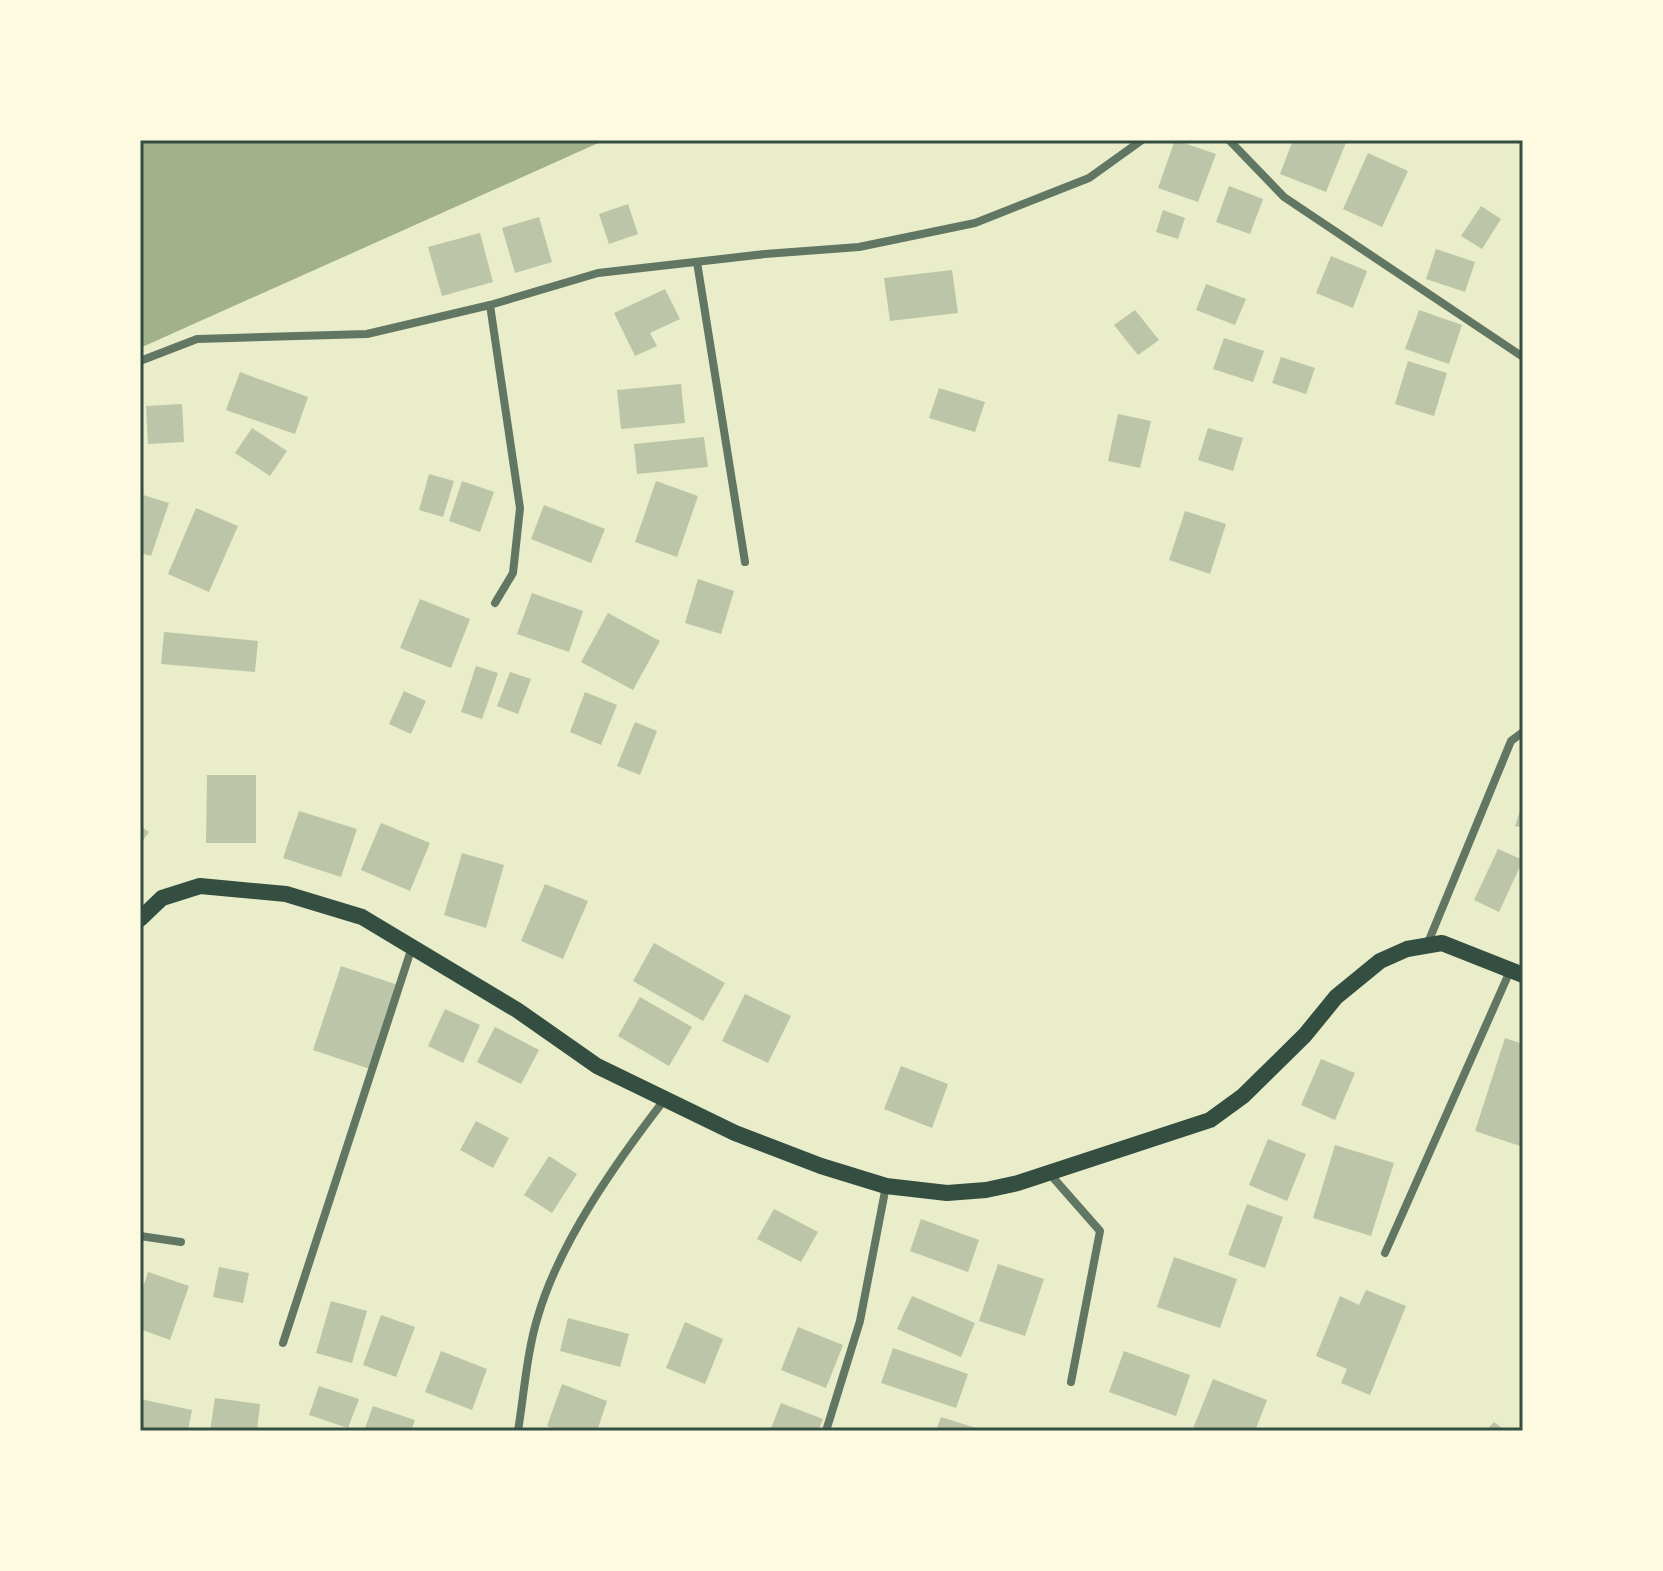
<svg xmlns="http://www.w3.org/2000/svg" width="1663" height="1571" viewBox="0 0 1663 1571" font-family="'Titillium Web',sans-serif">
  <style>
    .water { fill: #a3b18a }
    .building { fill: #bcc5a7 }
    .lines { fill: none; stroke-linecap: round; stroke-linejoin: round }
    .minor { stroke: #617663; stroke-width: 8 }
    .secondary { stroke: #344e41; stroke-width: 16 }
    .neatline { fill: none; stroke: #344e41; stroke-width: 3 }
  </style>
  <rect width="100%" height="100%" fill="#e9edc9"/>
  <polygon class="water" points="140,140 605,140 140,348"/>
  <g class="building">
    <polygon points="1175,140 1216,154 1198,202 1158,188"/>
    <polygon points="1293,140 1347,140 1326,192 1280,174"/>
    <polygon points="1368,153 1408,171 1382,227 1343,209"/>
    <polygon points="1229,186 1263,199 1250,234 1216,222"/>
    <polygon points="628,204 638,234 609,244 599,214"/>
    <polygon points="1481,206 1501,219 1482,249 1461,236"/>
    <polygon points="1163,210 1185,218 1178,239 1156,232"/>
    <polygon points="539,217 552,262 515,273 502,228"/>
    <polygon points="480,233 493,282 442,296 428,247"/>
    <polygon points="1436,249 1475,262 1465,292 1426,279"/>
    <polygon points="1331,256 1367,271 1353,308 1316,293"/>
    <polygon points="952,270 958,313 890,321 884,278"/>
    <polygon points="1206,284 1246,299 1235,325 1196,310"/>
    <polygon points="665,289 680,319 650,333 657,346 635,356 614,313"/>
    <polygon points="1135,310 1159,340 1138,355 1114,325"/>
    <polygon points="1419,310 1462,325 1449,364 1405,349"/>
    <polygon points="1224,338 1264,351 1253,382 1213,369"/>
    <polygon points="1281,357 1315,368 1306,394 1272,383"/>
    <polygon points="1408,361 1447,373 1434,416 1395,404"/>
    <polygon points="240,372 308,397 295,434 226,410"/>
    <polygon points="681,384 685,423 621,429 617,390"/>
    <polygon points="939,388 985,402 975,432 929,418"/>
    <polygon points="182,404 184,442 148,444 146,406"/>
    <polygon points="1118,414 1151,421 1140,468 1108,461"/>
    <polygon points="252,428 287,451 270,476 235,453"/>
    <polygon points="1208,428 1243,438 1233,471 1198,460"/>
    <polygon points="704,437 708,467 637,474 634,444"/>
    <polygon points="429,474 454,481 443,517 419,510"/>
    <polygon points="462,481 494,492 480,532 449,521"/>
    <polygon points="656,481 698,496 677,557 635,542"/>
    <polygon points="140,494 169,503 151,556 140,553"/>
    <polygon points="544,505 605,529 591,563 531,539"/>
    <polygon points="196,508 238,526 209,592 168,574"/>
    <polygon points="1185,511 1226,524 1210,574 1169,560"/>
    <polygon points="698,579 734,591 721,634 685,623"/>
    <polygon points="532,593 583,611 569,652 517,634"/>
    <polygon points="420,599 470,619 451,668 400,648"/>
    <polygon points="608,613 660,641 633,690 581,662"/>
    <polygon points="164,632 258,641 255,672 161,664"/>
    <polygon points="476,666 498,673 482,719 461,712"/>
    <polygon points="510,672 531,679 518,714 497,706"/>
    <polygon points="404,691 426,701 411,734 389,724"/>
    <polygon points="585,692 617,705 601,745 570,732"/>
    <polygon points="635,722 657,731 640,775 617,766"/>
    <polygon points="207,775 256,775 256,843 206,843"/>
    <polygon points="1523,802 1523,828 1515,826"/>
    <polygon points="299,811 357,829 341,877 283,858"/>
    <polygon points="381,823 430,843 410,891 361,870"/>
    <polygon points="140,826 149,832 140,845"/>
    <polygon points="1498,849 1523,860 1499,912 1474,900"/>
    <polygon points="462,853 504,865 486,928 444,915"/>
    <polygon points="545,884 588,901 563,959 521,941"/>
    <polygon points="654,943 725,983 703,1021 633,981"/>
    <polygon points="341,966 398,985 370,1069 313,1050"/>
    <polygon points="745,994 791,1016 768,1063 722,1041"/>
    <polygon points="640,997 692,1027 669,1066 618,1036"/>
    <polygon points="445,1009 480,1025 463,1063 428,1046"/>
    <polygon points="495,1027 539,1050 521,1084 477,1062"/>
    <polygon points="1505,1038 1523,1044 1523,1147 1475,1131"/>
    <polygon points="1321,1059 1355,1073 1335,1120 1301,1105"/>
    <polygon points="901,1066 948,1084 932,1128 884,1109"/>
    <polygon points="476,1121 509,1138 493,1168 460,1150"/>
    <polygon points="1268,1139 1306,1154 1287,1201 1249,1185"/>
    <polygon points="1335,1145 1394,1163 1371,1236 1313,1218"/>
    <polygon points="549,1156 577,1174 552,1213 524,1195"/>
    <polygon points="1247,1204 1283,1217 1265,1268 1228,1255"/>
    <polygon points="774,1209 818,1232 801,1262 757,1239"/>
    <polygon points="921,1219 979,1240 968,1272 910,1251"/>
    <polygon points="1174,1257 1237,1279 1220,1328 1157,1307"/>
    <polygon points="998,1264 1044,1279 1025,1336 979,1321"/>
    <polygon points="219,1267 249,1273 243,1303 213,1297"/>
    <polygon points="148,1272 189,1286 170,1340 140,1329 140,1297"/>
    <polygon points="1366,1290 1406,1306 1370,1395 1341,1383 1347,1369 1316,1356 1340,1296 1359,1305"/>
    <polygon points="912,1296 975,1323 961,1357 897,1329"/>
    <polygon points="331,1301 367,1311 352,1363 316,1353"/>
    <polygon points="381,1315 415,1327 396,1377 363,1365"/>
    <polygon points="568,1318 629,1334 620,1367 560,1351"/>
    <polygon points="685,1322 723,1339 705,1384 666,1368"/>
    <polygon points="798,1327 843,1345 826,1388 781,1370"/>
    <polygon points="893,1348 968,1374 956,1408 881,1383"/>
    <polygon points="441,1351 487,1369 472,1410 425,1392"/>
    <polygon points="1124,1351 1190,1375 1176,1416 1109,1392"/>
    <polygon points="1213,1379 1267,1400 1255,1431 1192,1431"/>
    <polygon points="562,1384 607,1401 597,1431 560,1431 547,1426"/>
    <polygon points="319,1386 359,1399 348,1428 309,1415"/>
    <polygon points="215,1398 260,1404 257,1431 210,1431"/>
    <polygon points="140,1399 192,1410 188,1431 140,1431"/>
    <polygon points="781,1403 823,1419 818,1431 770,1431"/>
    <polygon points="373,1406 415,1420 411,1431 364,1431"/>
    <polygon points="941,1417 982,1430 982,1431 936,1431"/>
    <polygon points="1494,1422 1506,1431 1486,1431"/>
  </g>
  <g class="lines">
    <g class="minor">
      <polyline points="1229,140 1284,197 1523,357"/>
      <polyline points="697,262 745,562"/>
      <polyline points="490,305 520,508 513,573 495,603"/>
      <polyline points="140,361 197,339 367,334 490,305 598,273 765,254 859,247 975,223 1089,178 1142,140"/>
      <polyline points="1427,945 1511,741 1523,732"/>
      <polyline points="1049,1173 1100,1231 1071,1382"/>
      <polyline points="140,1236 181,1242"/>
      <polyline points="1385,1253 1510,971"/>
      <polyline points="283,1343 412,947"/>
      <path d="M518,1431C524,1394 527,1351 538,1316C560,1241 617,1161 665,1099"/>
      <polyline points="826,1431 860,1321 886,1186"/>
    </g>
    <polyline class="secondary" points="140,919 162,898 200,886 286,894 362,917 517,1010 597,1066 735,1133 821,1166 886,1186 947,1193 986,1190 1018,1183 1210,1120 1243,1096 1305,1035 1336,997 1380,961 1407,949 1442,943 1523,975"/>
  </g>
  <rect width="1663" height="1571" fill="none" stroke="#fefae0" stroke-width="284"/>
  <rect x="142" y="142" width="1379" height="1287" class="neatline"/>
</svg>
